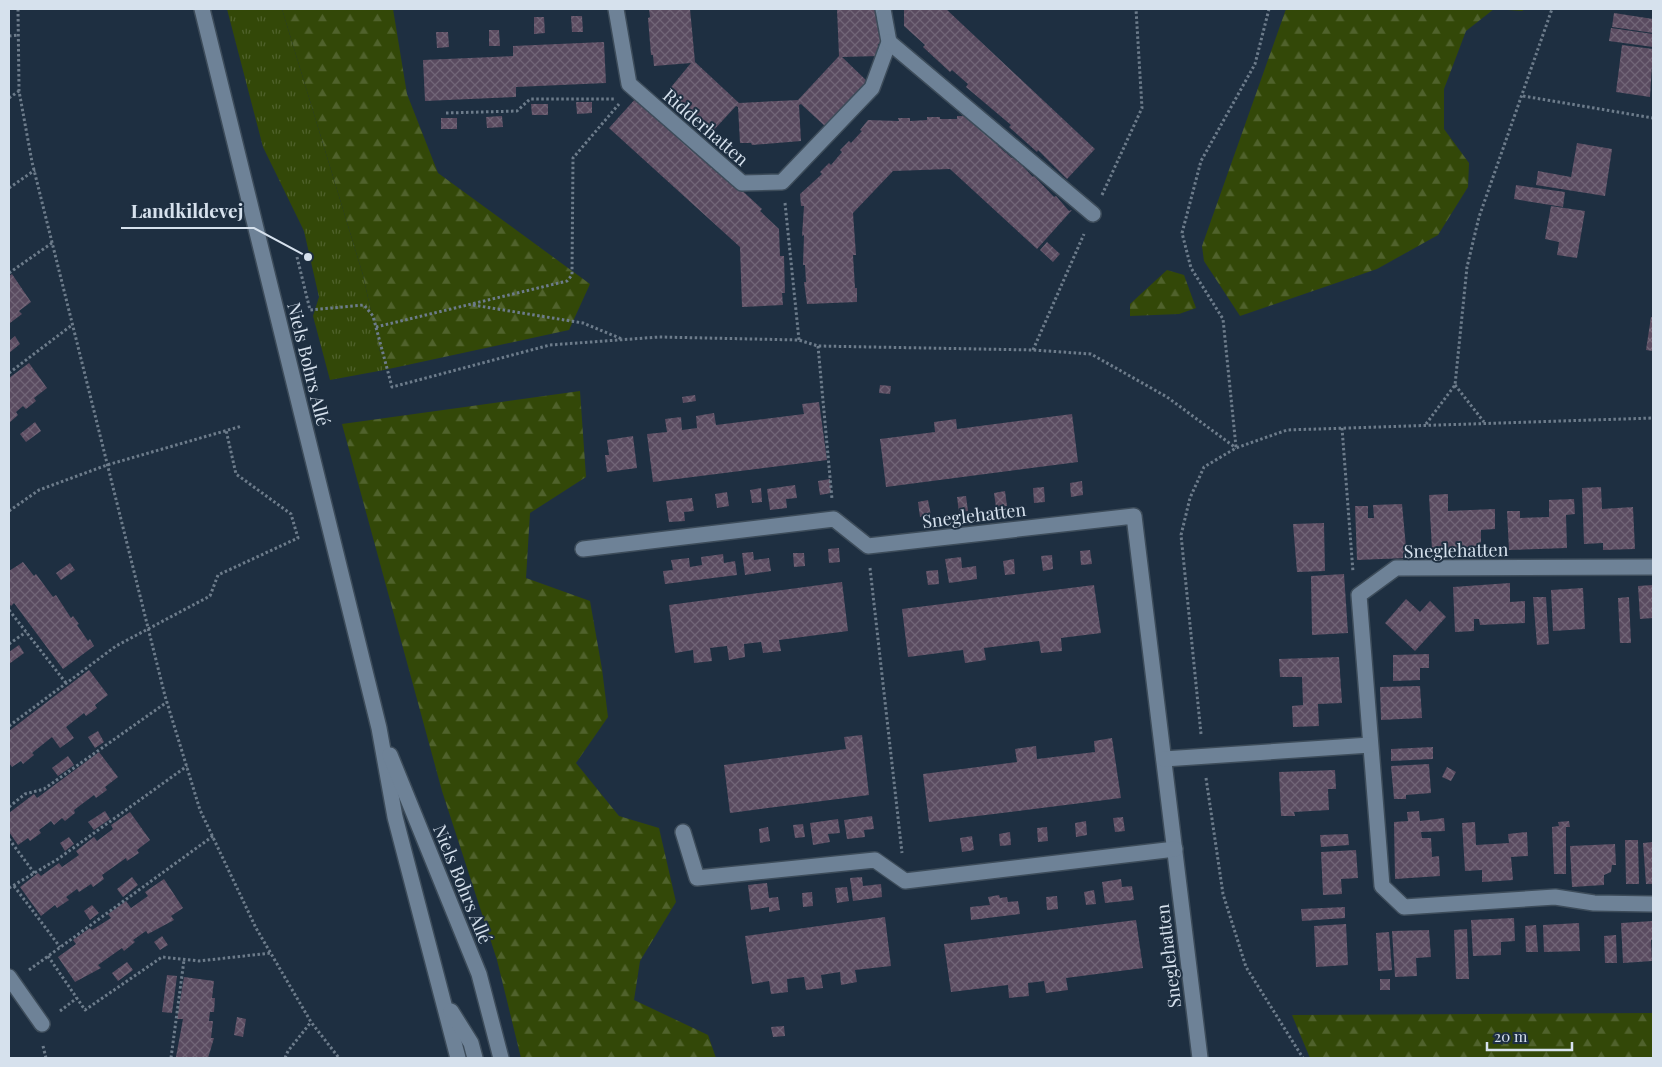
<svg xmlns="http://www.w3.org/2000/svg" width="1662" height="1067" viewBox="0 0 1662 1067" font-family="'Playfair Display',serif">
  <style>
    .grass { fill: url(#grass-tufts) }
    .forest { fill: url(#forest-firs) }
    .building { fill: url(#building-cross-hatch) }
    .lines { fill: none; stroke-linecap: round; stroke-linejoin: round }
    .minor-casing { stroke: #3d4c5a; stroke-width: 18 }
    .path { stroke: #6d7c8b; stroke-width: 3; stroke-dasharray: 2.5 2.5; stroke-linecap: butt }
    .minor { stroke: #6e8297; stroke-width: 15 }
    .labels { text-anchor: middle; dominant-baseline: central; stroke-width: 4; stroke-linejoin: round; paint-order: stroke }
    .street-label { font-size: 18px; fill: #d6e1ed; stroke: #1e2f41 }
    .leader { fill: none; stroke: #d6e1ed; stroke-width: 2 }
    .callout-dot { fill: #d6e1ed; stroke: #1e2f41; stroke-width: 2 }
    .callout-label { font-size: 19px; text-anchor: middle; font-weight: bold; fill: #d6e1ed; stroke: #1e2f41; stroke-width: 4; stroke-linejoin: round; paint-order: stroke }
  </style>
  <defs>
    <pattern id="grass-tufts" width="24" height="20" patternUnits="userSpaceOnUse" patternTransform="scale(1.25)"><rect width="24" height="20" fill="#334808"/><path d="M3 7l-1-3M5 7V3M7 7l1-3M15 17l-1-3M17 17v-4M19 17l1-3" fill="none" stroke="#50622c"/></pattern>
    <pattern id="forest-firs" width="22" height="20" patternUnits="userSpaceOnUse" patternTransform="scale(1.25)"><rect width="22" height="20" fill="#334808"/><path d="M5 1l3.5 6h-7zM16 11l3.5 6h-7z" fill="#50622c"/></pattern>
    <pattern id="building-cross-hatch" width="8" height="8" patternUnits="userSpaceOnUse" patternTransform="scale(1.25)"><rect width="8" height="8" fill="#5a4b60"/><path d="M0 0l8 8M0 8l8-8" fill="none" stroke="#716577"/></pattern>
  </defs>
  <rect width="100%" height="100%" fill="#1e2f41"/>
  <polygon class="grass" points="227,9 282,9 363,275 384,370 330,380 313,316 319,297 304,231 263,147"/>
  <g class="forest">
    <polygon points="282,9 393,9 407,94 438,173 590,284 569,330 384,370 363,275"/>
    <polygon points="1286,9 1525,9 1522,11 1494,9 1466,31 1444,89 1444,129 1469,163 1468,187 1438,235 1377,269 1240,316 1204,261 1202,246"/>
    <polygon points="1167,270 1184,275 1196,308 1179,314 1130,316 1130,304"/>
    <polygon points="580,391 586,477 530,513 526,578 590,601 602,669 608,717 576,763 619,816 659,828 676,902 640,961 634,1000 708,1035 716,1058 521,1058 497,960 442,791 342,424"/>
    <polygon points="1653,1013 1653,1058 1310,1058 1292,1015"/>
  </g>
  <g class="building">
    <polygon points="649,9 690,9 695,62 739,103 798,100 839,56 837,9 880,9 881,44 878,44 879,56 842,57 869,83 827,128 801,104 799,105 801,141 752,145 751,143 740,143 738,107 736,106 711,133 674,102 676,100 667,92 691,63 654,66 653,55 651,55 648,18 650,17"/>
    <polygon points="904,9 946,9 1095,149 1067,179 1038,150 1037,152 1009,127 1011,125 966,87 968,84 952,70 950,72 923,47 925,45 904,26"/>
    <polygon points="1614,13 1653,19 1653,33 1612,27"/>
    <polygon points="571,16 582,16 583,32 572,32"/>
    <polygon points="534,17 544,17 545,33 534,34"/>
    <polygon points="1611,28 1653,34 1653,47 1609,41"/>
    <polygon points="489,30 499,30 500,46 489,46"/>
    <polygon points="436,32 448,32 449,47 437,48"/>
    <polygon points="604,42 606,83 516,87 516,97 425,101 423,60 513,56 513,46"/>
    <polygon points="1622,45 1653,49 1650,97 1616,92"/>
    <polygon points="637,97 718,169 716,171 732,185 734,183 762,209 760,211 779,229 780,256 784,256 785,293 782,293 783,305 742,307 740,247 609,128"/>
    <polygon points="576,102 592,102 592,113 577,114"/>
    <polygon points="531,104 548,104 548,115 532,115"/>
    <polygon points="502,116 503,127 487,128 486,117"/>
    <polygon points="957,116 969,116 978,124 977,126 1000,144 998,146 1012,158 1013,156 1033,177 1034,176 1054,197 1056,196 1069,211 1072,210 1037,249 950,169 893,171 853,213 856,255 853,255 855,288 857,288 857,302 807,304 804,282 806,282 805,265 803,265 804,235 802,236 804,206 801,206 800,194 822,174 820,172 829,163 831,165 842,152 840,150 849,141 851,143 862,131 860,130 868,120 899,121 898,118 910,118 910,121 927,120 927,117 940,117 940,119 957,119"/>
    <rect x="441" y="118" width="16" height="11"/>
    <polygon points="1577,143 1612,149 1605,196 1536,185 1538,171 1571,177"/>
    <polygon points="1516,185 1565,192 1563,207 1514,199"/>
    <polygon points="1551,206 1585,211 1577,258 1557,255 1559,242 1545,239"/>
    <polygon points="1047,242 1060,254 1053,262 1040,250"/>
    <polygon points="12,274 31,302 19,311 22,314 10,323 9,276"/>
    <polygon points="1651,317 1653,317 1653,351 1646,350"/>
    <polygon points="15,336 20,344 9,353 9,341"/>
    <polygon points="29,363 47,388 34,398 36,401 26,409 23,406 16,412 18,415 9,423 9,378"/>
    <polygon points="880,385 891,386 890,394 879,393"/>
    <polygon points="695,395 696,401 683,403 682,397"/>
    <polygon points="819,402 827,460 653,482 647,434 667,432 665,419 681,417 682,430 697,428 696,416 714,413 716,425 804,414 802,404"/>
    <polygon points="1072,414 1078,462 886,487 880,439 935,432 934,422 956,419 957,429"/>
    <polygon points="35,422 41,431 26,442 20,434"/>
    <polygon points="633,436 637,468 607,472 605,455 609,455 607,440"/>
    <polygon points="830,479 831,493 820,495 818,481"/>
    <polygon points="1082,481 1083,495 1071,497 1070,483"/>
    <polygon points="795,485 797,498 786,499 787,508 770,510 767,489"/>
    <polygon points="1044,487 1045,502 1034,503 1033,488"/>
    <polygon points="1601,487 1602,509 1633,507 1635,549 1603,550 1603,543 1584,544 1582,488"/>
    <polygon points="761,488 762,502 752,503 750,490"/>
    <polygon points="1005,491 1007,506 996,507 994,493"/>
    <polygon points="727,492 729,506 717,508 715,494"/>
    <polygon points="1448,494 1448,511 1495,509 1495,529 1481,530 1481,551 1449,552 1449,549 1432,550 1429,495"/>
    <polygon points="966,496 968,511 959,512 957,497"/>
    <polygon points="692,498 694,511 684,512 685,521 669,522 666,501"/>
    <polygon points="1574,499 1575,514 1566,515 1567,548 1509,550 1507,511 1520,511 1520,518 1549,517 1549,500"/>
    <polygon points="928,500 931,515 920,517 918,502"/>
    <polygon points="1402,504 1407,558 1357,560 1355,506 1368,506 1368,518 1374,518 1373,505"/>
    <polygon points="1324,523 1325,571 1297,572 1293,524"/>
    <polygon points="839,548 840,562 829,563 828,549"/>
    <polygon points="1090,550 1092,564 1081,565 1080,551"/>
    <polygon points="753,552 754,560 769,558 771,571 745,575 742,553"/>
    <polygon points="793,553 804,553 805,566 794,567"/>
    <polygon points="723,554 724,563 735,561 737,575 665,584 663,571 673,570 671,560 689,558 690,567 702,565 701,557"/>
    <polygon points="1052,555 1053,569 1043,571 1041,556"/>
    <polygon points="961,557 962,568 976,566 977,579 949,583 945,559"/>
    <polygon points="1014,559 1015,574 1005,575 1003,561"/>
    <polygon points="23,562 34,576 36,574 53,597 56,595 71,618 73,616 79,624 77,625 88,641 90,639 94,646 63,669 14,603 11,606 9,603 9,571"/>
    <polygon points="70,563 75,570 61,580 56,573"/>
    <polygon points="938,570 939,584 928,585 926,571"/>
    <polygon points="1344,574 1348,633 1312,635 1311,576"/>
    <polygon points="842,582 848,631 779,640 781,651 763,653 761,642 744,644 745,657 729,660 727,646 710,648 712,661 694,663 693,650 675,653 669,605"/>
    <polygon points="1510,583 1510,602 1525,601 1525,623 1480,625 1479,619 1474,619 1474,631 1455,632 1453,587"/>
    <polygon points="1094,585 1101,633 1061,638 1062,651 1041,653 1039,641 984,648 986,660 965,663 963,650 908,657 902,609"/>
    <polygon points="1653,585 1653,618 1640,619 1638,586"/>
    <polygon points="1583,588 1585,629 1553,631 1551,590"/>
    <polygon points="1533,597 1546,597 1549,644 1537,645"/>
    <polygon points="1629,597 1631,643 1620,643 1618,598"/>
    <polygon points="1406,599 1420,612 1430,601 1446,617 1415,651 1385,623"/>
    <polygon points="19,645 24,653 9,664 9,652"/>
    <polygon points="1429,654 1429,668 1420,668 1420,680 1393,681 1393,655"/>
    <polygon points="1339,657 1342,703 1318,704 1319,726 1293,727 1292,706 1303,705 1302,677 1280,677 1279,659"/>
    <polygon points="89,670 108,695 95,705 97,708 86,716 84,713 66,727 74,738 60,748 52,737 32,753 34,755 23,764 21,761 12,767 9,763 9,731"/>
    <polygon points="1420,686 1422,718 1381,720 1380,687"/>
    <polygon points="98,731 104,742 95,748 88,737"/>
    <polygon points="862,735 869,795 730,813 724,765 846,749 844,737"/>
    <polygon points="1112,738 1121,798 929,822 923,774 1017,762 1015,749 1036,746 1037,759 1095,752 1094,741"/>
    <polygon points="1433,747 1433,759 1391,761 1391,749"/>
    <polygon points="99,752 118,777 105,787 107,790 96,798 94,795 74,810 75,813 65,821 62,818 54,825 51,821 39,830 41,833 30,841 28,838 18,845 9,832 9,813 34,794 37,798"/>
    <polygon points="68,756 74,765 58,776 52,768"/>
    <polygon points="1429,764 1431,793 1406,795 1406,799 1394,799 1391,766"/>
    <polygon points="1447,767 1456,772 1451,781 1442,777"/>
    <polygon points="1335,770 1336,789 1328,789 1329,810 1294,812 1295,816 1281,816 1279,772"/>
    <polygon points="105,811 110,819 94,830 88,822"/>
    <polygon points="1419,811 1420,821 1444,818 1445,831 1421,832 1422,838 1431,838 1432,857 1439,856 1440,876 1395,879 1394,822 1408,821 1407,812"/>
    <polygon points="130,812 150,840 137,850 139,853 127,861 126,858 102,875 104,879 93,887 91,884 79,892 77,889 66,897 69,900 57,908 55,905 41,916 20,887 38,873 41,876 59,863 62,867 79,855 76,851 94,837 97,841 113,829 111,825"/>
    <polygon points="872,816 874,829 864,830 865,837 847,839 844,820"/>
    <polygon points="1123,817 1125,831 1115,832 1113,818"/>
    <polygon points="838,819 840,833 828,834 830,842 813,845 810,823"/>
    <polygon points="1086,821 1087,835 1076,837 1075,823"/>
    <polygon points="1569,821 1570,827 1566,827 1566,874 1554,874 1552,827 1559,826 1558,822"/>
    <polygon points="1475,822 1476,845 1509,843 1508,834 1527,832 1528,856 1511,857 1513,880 1482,882 1482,870 1465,871 1462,823"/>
    <polygon points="803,824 805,837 795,838 793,825"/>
    <polygon points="768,827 770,841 760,843 759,829"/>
    <polygon points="1047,827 1048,841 1038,842 1037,828"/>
    <polygon points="1010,832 1011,845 1000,846 999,834"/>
    <polygon points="1348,834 1349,845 1321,847 1320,835"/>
    <polygon points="972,836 974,850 962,852 960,838"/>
    <polygon points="69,837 74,844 65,851 60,843"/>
    <polygon points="1625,840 1638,840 1639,884 1626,884"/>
    <polygon points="1653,842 1653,884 1646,884 1643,843"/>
    <polygon points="1615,844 1616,865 1612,865 1611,872 1604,875 1604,885 1572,887 1570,846"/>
    <polygon points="1356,850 1358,878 1341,879 1342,894 1323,895 1321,852"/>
    <polygon points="132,877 138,885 123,897 117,889"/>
    <polygon points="862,877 863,886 881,884 882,897 853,901 850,878"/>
    <polygon points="164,879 183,908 171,916 174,920 148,934 146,931 133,940 135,942 124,951 122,948 98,965 101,968 75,982 58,957 76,944 73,940 90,928 92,930 111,918 108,914 126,901 131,908 148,896 145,892"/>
    <polygon points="1121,879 1122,887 1132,886 1134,900 1105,903 1102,882"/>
    <polygon points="767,883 769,898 778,897 780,910 769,912 769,907 751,910 748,885"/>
    <polygon points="847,887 849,901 837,903 835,888"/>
    <polygon points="1094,890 1096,904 1086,905 1084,892"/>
    <polygon points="812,892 813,906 803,907 802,893"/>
    <polygon points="999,895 1000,898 1007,897 1008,902 1018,901 1020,914 971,920 970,907 990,905 988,897"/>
    <polygon points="1057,896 1058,909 1047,910 1046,897"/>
    <polygon points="92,905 99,913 90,920 84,911"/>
    <polygon points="1345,907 1345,918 1302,921 1301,909"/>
    <polygon points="885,917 891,966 855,970 857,982 841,985 840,972 821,975 823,988 806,990 804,977 787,979 788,992 771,994 769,981 752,984 745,936"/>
    <polygon points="1514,918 1515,941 1501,942 1501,955 1473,956 1471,920"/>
    <polygon points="1136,920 1143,968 1066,978 1068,990 1046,993 1044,981 1028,983 1029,996 1009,998 1008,985 951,992 944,944"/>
    <polygon points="1653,921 1653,940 1651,940 1652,961 1623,963 1621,923"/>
    <polygon points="1579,923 1580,951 1544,952 1543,925"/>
    <polygon points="1346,924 1348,965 1316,967 1314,926"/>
    <polygon points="1536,925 1538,952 1526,952 1525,926"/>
    <polygon points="1467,929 1469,979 1456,979 1454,930"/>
    <polygon points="1429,930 1431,957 1416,958 1417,976 1395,977 1392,931"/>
    <polygon points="1389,932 1392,970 1378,971 1376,933"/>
    <polygon points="1616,935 1617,963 1605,963 1604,936"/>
    <polygon points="162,936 168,945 160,950 154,942"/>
    <polygon points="127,962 133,970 118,981 112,973"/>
    <polygon points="167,975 177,976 172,1013 162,1012"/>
    <polygon points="184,977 214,981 212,998 215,998 214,1012 210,1012 209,1021 213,1021 211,1038 214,1038 208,1058 176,1057 183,1019 177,1019"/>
    <rect x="1380" y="979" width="10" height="11"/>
    <polygon points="237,1017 246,1019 243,1037 234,1035"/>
    <polygon points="784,1026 785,1036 773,1037 771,1027"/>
  </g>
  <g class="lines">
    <g class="minor-casing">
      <g id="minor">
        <polyline points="202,9 379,728 395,817 458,1058"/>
        <polyline points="616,9 629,84 742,183 782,182 872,88 889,42 883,9"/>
        <polyline points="889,42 1093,214"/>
        <polyline points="583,549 834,519 868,546 1134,516 1200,1058"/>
        <polyline points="1653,567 1396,568 1359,595 1382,886 1404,907 1555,897 1594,903 1653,904"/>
        <polyline points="390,755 479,974 501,1058"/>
        <polyline points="1164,759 1370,745"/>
        <polyline points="683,832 697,878 875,860 905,881 1175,849"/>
        <polyline points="9,977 42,1024"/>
        <polyline points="451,1011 471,1043 475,1058"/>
      </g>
    </g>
    <g class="path">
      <polyline points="18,9 19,91 32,162 165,696 200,810 256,928 311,1022 339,1058"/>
      <polyline points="9,36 18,35"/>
      <polyline points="1523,96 1653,118"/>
      <polyline points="9,98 19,91"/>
      <polyline points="446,113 517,111 530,99 614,99"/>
      <polyline points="9,188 35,170"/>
      <polyline points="1102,195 1142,108 1136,9"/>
      <polyline points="785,203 799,340"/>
      <polyline points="297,257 310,310 364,305 373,316 392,387 550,345 659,337 799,340 818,346 1033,350 1091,354 1167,397 1236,448"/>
      <polyline points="9,273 52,243"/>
      <polyline points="473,305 583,323 622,339"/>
      <polyline points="376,327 567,281 572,275 573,158 619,104"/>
      <polyline points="818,346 832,499"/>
      <polyline points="1033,350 1084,234"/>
      <polyline points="9,373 72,325"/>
      <polyline points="1455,385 1484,422"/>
      <polyline points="1426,424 1455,385 1467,267 1479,217 1552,9"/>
      <polyline points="1342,428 1353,572"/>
      <polyline points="1236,447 1223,319 1191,268 1182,233 1201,161 1255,64 1269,9"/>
      <polyline points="9,511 39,490 107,465 242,426"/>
      <polyline points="870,568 902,853"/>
      <polyline points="9,610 66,683"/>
      <polyline points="9,644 26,632"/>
      <polyline points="9,726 116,646 210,596 218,575 298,538 291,514 236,474 226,430"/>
      <polyline points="1201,734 1181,535 1190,498 1204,467 1236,448 1287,430 1653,418"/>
      <polyline points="1206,778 1223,894 1246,967 1303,1058"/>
      <polyline points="9,807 25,794 44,789 167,702"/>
      <polyline points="9,839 35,874"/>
      <polyline points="14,886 60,947"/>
      <polyline points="9,888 58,859 187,766"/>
      <polyline points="48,956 85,1010 162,957 199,961 271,953"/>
      <polyline points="29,970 213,836"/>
      <polyline points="60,1011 77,998"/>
      <polyline points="43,1046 46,1058"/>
      <polyline points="171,1058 184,960"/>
      <polyline points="285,1058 288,1051 311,1022"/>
    </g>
    <use href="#minor" class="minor"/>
  </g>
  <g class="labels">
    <g class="street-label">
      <text transform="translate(706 127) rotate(41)">Ridderhatten</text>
      <text transform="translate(309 364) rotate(76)">Niels Bohrs Allé</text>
      <text transform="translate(974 515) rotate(-7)">Sneglehatten</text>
      <text transform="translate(1456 550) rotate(-1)">Sneglehatten</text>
      <text transform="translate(463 884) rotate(68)">Niels Bohrs Allé</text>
      <text transform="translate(1168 956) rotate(-97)">Sneglehatten</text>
    </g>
  </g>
  <path class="leader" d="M308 257L254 228H121"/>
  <circle class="callout-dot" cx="308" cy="257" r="5"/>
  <g class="callout-label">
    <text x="187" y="218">Landkildevej</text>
  </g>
  <rect width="1662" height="1067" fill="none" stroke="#d6e1ed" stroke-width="20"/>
  <path d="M1487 1042v8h85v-8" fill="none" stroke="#d6e1ed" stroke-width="2.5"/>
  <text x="1494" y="1042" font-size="15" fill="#d6e1ed" stroke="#1e2f41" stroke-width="4" paint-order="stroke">20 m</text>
</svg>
